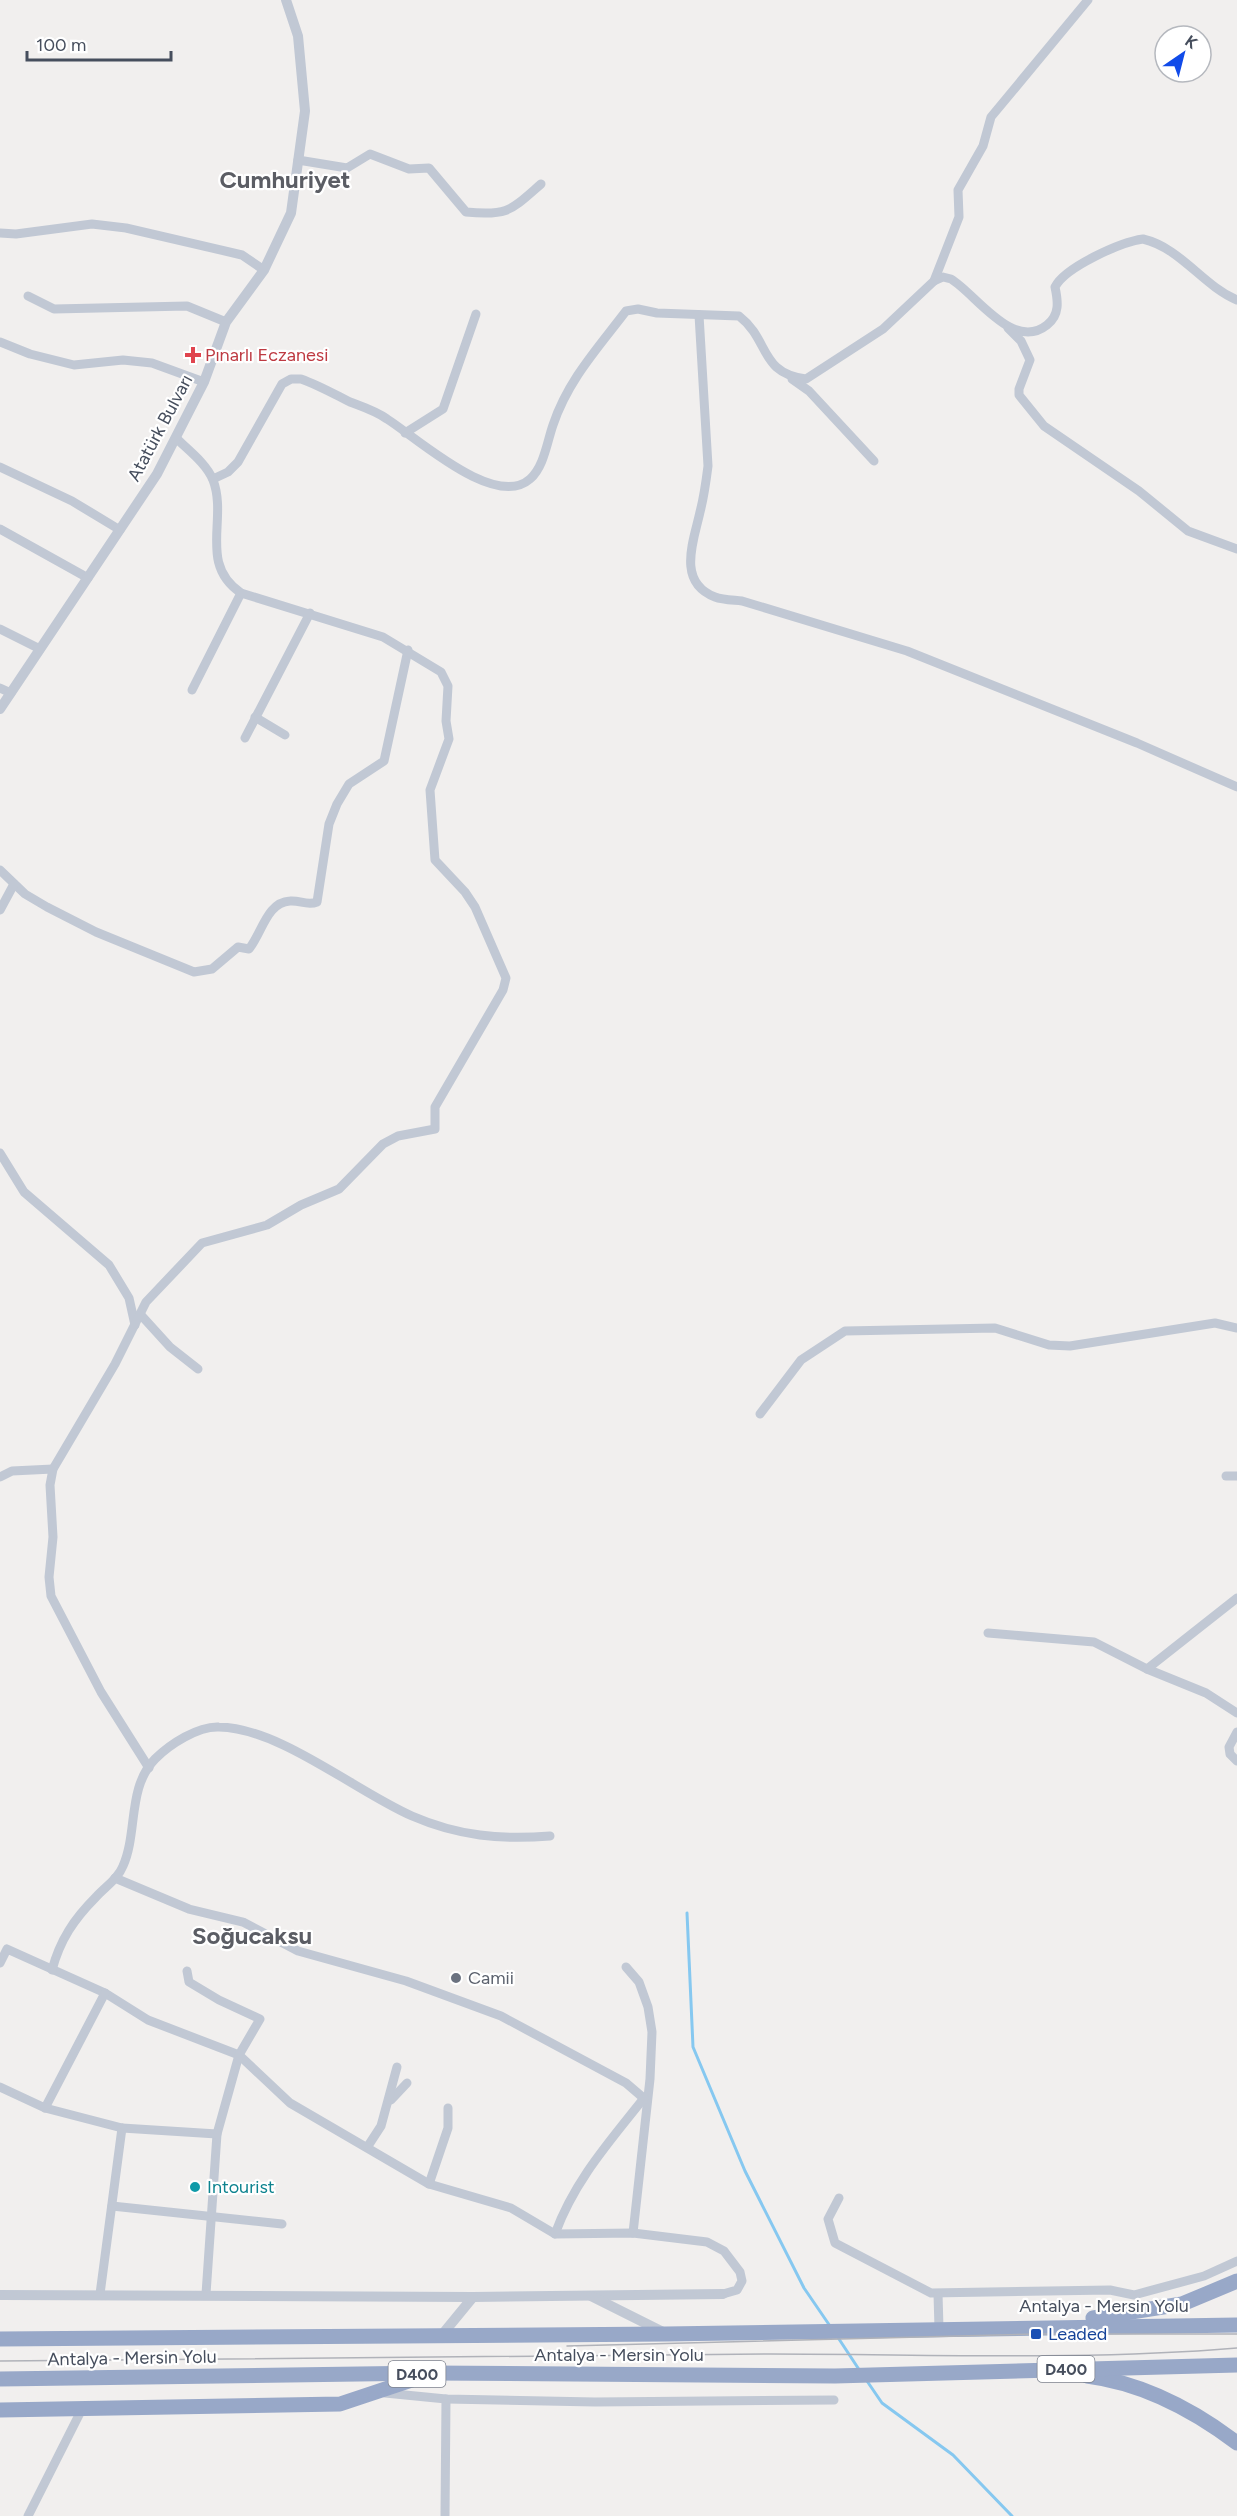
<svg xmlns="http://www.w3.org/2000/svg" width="1237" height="2516" viewBox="0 0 1237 2516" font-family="Figtree,sans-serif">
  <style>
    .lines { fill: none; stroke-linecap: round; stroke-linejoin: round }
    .stream { stroke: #86c8f0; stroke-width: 3 }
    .minor { stroke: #c1c8d4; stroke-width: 9 }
    .tertiary { stroke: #c1c8d4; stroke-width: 10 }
    .trunk { stroke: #98a8c8; stroke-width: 15 }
    .tram { stroke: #b0b2b9; stroke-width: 1.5 }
    .health-dot { fill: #e0444e; stroke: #fff; stroke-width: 2 }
    .worship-dot { fill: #6b7280; stroke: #fff; stroke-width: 2 }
    .culture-dot { fill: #0f9aa8; stroke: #fff; stroke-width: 2 }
    .transit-dot { fill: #1a4fb4; stroke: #fff; stroke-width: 2 }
    .labels { text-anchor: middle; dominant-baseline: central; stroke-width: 4.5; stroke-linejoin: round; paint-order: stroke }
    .shield { fill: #fff; stroke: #7e838e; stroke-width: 1.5 }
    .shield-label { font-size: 16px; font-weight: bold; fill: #464e5d }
    .health-label { font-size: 18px; fill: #be3a42; stroke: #fff; text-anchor: start }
    .street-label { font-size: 18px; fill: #464e5d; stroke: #fff }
    .worship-label { font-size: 18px; fill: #5b616d; stroke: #fff; text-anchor: start }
    .culture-label { font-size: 18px; fill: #0d838f; stroke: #fff; text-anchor: start }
    .transit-label { font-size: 18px; fill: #164399; stroke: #fff; text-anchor: start }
    .district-label { font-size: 24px; font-weight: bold; fill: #5b5d64; stroke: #fff }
  </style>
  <rect width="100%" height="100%" fill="#f1efee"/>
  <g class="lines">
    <g class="stream">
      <polyline points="687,1913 693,2047 745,2171 804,2288 830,2326"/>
      <polyline points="837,2336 860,2371"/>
      <polyline points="867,2381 882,2403 953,2455 1012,2516"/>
    </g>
    <g class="minor">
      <path d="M298,160L347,168L370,154L409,169L429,168L466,212C508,216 510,211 541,184"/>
      <polyline points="0,233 16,234 92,224 126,228 242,255 264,270"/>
      <path d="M934,281L943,277L951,279C976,294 1013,352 1047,325C1060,315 1058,301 1055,287C1065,267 1121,242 1143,239C1181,248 1202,285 1237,300"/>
      <polyline points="28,296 54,309 187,306 226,322"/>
      <path d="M699,315L708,466C706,482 704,497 700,512C694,540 676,582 715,597C723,600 734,600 742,601L907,651L1137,743L1237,787"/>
      <polyline points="1008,328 1021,341 1030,360 1019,389 1019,395 1044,426 1139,491 1188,531 1237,549"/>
      <polyline points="0,342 30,354 74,365 123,360 152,363 204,382"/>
      <polyline points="792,379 809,391 874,461"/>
      <polyline points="405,433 443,409 476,314"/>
      <polyline points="0,467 72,501 120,530"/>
      <path d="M213,479L228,472L238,462L282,384L291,379H301C318,385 334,394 350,402C363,407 376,411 387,419C416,437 495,510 530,479C544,467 547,442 553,425C568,380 598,348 626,311L638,309L657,313L739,316C770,340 759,373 806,379L883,329L934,281L959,217L958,190L983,146L991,117L1088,0"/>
      <polyline points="0,529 88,578"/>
      <polyline points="0,629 40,649"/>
      <polyline points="0,688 11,693"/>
      <polyline points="192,690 241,593"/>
      <polyline points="255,717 285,735"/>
      <polyline points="245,738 310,613"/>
      <path d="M0,870L25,894L47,907L96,932L194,972L212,969L238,947L249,949C262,933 267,902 290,901C300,900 307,906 317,902L329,824L337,804L349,784L384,761L408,650"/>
      <polyline points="0,910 14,884"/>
      <polyline points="0,1153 24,1192 109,1265 129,1298 135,1325"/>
      <polyline points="140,1314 170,1347 198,1369"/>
      <polyline points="760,1414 801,1360 845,1331 995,1328 1049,1345 1070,1346 1215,1323 1237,1328"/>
      <polyline points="1226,1476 1237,1476"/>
      <polyline points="0,1477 12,1471 53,1469"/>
      <polyline points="988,1633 1094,1642 1147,1669 1206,1693 1237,1713"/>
      <polyline points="1147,1669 1237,1598"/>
      <polyline points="1237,1732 1229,1747 1230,1754 1237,1761"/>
      <path d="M149,1768L101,1692L51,1596L49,1577L53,1537L50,1485L53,1469L115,1364L146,1302L202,1243L267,1225L301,1205L339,1189L383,1144L398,1136L435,1129V1107L503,990L506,978L475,907L465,892L435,860L430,790L449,739L446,721L448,686L441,672L383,637L241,593C198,564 228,519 213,480C206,463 188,450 176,438"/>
      <polyline points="115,1878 189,1909 243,1922 298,1951 406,1981 501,2016 626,2083 647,2101"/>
      <polyline points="0,1963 7,1949 105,1993 148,2020 239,2055 290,2103 429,2184 511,2208 555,2234 633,2233 707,2242 724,2251 740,2272 742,2281 737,2290 723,2294"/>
      <polyline points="626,1967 639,1982 648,2007 652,2032 650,2079 633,2233"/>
      <path d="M52,1970C60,1940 74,1919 96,1897C105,1887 118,1879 123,1866C138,1832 127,1788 155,1759C170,1744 198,1726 219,1727C280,1728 355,1791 412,1816C458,1836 501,1840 550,1836"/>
      <polyline points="187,1971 189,1982 219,2000 260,2019 239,2055 217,2134 206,2294"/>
      <polyline points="0,2087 45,2108 122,2128 217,2134"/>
      <polyline points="391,2100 407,2083"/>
      <polyline points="45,2108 105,1993"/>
      <polyline points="368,2146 381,2126 397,2067"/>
      <polyline points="429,2184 448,2128 448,2108"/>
      <polyline points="839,2198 828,2219 835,2243 931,2293 1110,2290 1134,2295 1204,2276 1237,2261"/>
      <polyline points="112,2206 282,2224"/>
      <path d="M555,2234C574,2181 610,2141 644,2098"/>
      <polyline points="100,2294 122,2128"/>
      <polyline points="938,2294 939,2328"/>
      <polyline points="385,2393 446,2399 595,2402 834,2400"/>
      <polyline points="28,2516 82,2409"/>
      <polyline points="445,2516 446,2399"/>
    </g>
    <g class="tertiary">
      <polyline points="0,709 157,474 204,382 226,322 264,270 291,213 305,111 298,36 286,0"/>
      <polyline points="0,2295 473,2297 723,2294"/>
      <polyline points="591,2296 663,2332"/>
      <polyline points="441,2336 473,2297"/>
    </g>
    <g class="trunk">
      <polyline points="1093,2318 1182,2304 1237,2281"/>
      <polyline points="0,2339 666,2334 1237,2325"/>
      <path d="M1087,2376C1143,2383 1192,2409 1237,2443"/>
      <polyline points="0,2379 429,2373 835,2376 1237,2365"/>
      <polyline points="0,2410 340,2404 418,2378"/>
    </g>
    <g class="tram">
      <polyline points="567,2346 1036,2334 1237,2334"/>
      <path d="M0,2361C257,2358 514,2355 771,2354C927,2354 1082,2361 1237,2348"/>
    </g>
  </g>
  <path class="health-dot" d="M190 346h6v6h6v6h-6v6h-6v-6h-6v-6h6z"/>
  <circle class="worship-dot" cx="456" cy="1978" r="6"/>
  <circle class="culture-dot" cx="195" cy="2187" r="6"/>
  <rect class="transit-dot" x="1030" y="2328" width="12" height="12" rx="3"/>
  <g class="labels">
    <g class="shield">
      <rect x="1037.5" y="2356" width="57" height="26" rx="4.5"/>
      <rect x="388.5" y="2361" width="57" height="26" rx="4.5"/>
    </g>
    <g class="shield-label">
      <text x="1066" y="2369">D400</text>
      <text x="417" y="2374">D400</text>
    </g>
    <g class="health-label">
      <text x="205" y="355">Pınarlı Eczanesi</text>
    </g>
    <g class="street-label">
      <text transform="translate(160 428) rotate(-62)">Atatürk Bulvarı</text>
      <text x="1104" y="2306">Antalya - Mersin Yolu</text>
      <text x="619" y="2355">Antalya - Mersin Yolu</text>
      <text transform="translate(132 2358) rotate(-1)">Antalya - Mersin Yolu</text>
    </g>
    <g class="worship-label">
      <text x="468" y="1978">Camii</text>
    </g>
    <g class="culture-label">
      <text x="207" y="2187">Intourist</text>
    </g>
    <g class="transit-label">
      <text x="1048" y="2334">Leaded</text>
    </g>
    <g class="district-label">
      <text x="285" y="179">Cumhuriyet</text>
      <text x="252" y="1935">Soğucaksu</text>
    </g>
  </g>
  <g transform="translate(1183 54) rotate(35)"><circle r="28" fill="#ffffff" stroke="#b5b8be" stroke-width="1.5"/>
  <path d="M0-4.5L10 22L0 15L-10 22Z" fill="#114be9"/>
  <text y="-9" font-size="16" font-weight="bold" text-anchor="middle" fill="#464e5d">K</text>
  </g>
  <path d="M27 51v9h144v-9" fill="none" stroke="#464e5d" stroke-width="3"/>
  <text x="36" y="51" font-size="18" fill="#464e5d" stroke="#ffffff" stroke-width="4.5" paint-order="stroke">100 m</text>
</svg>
